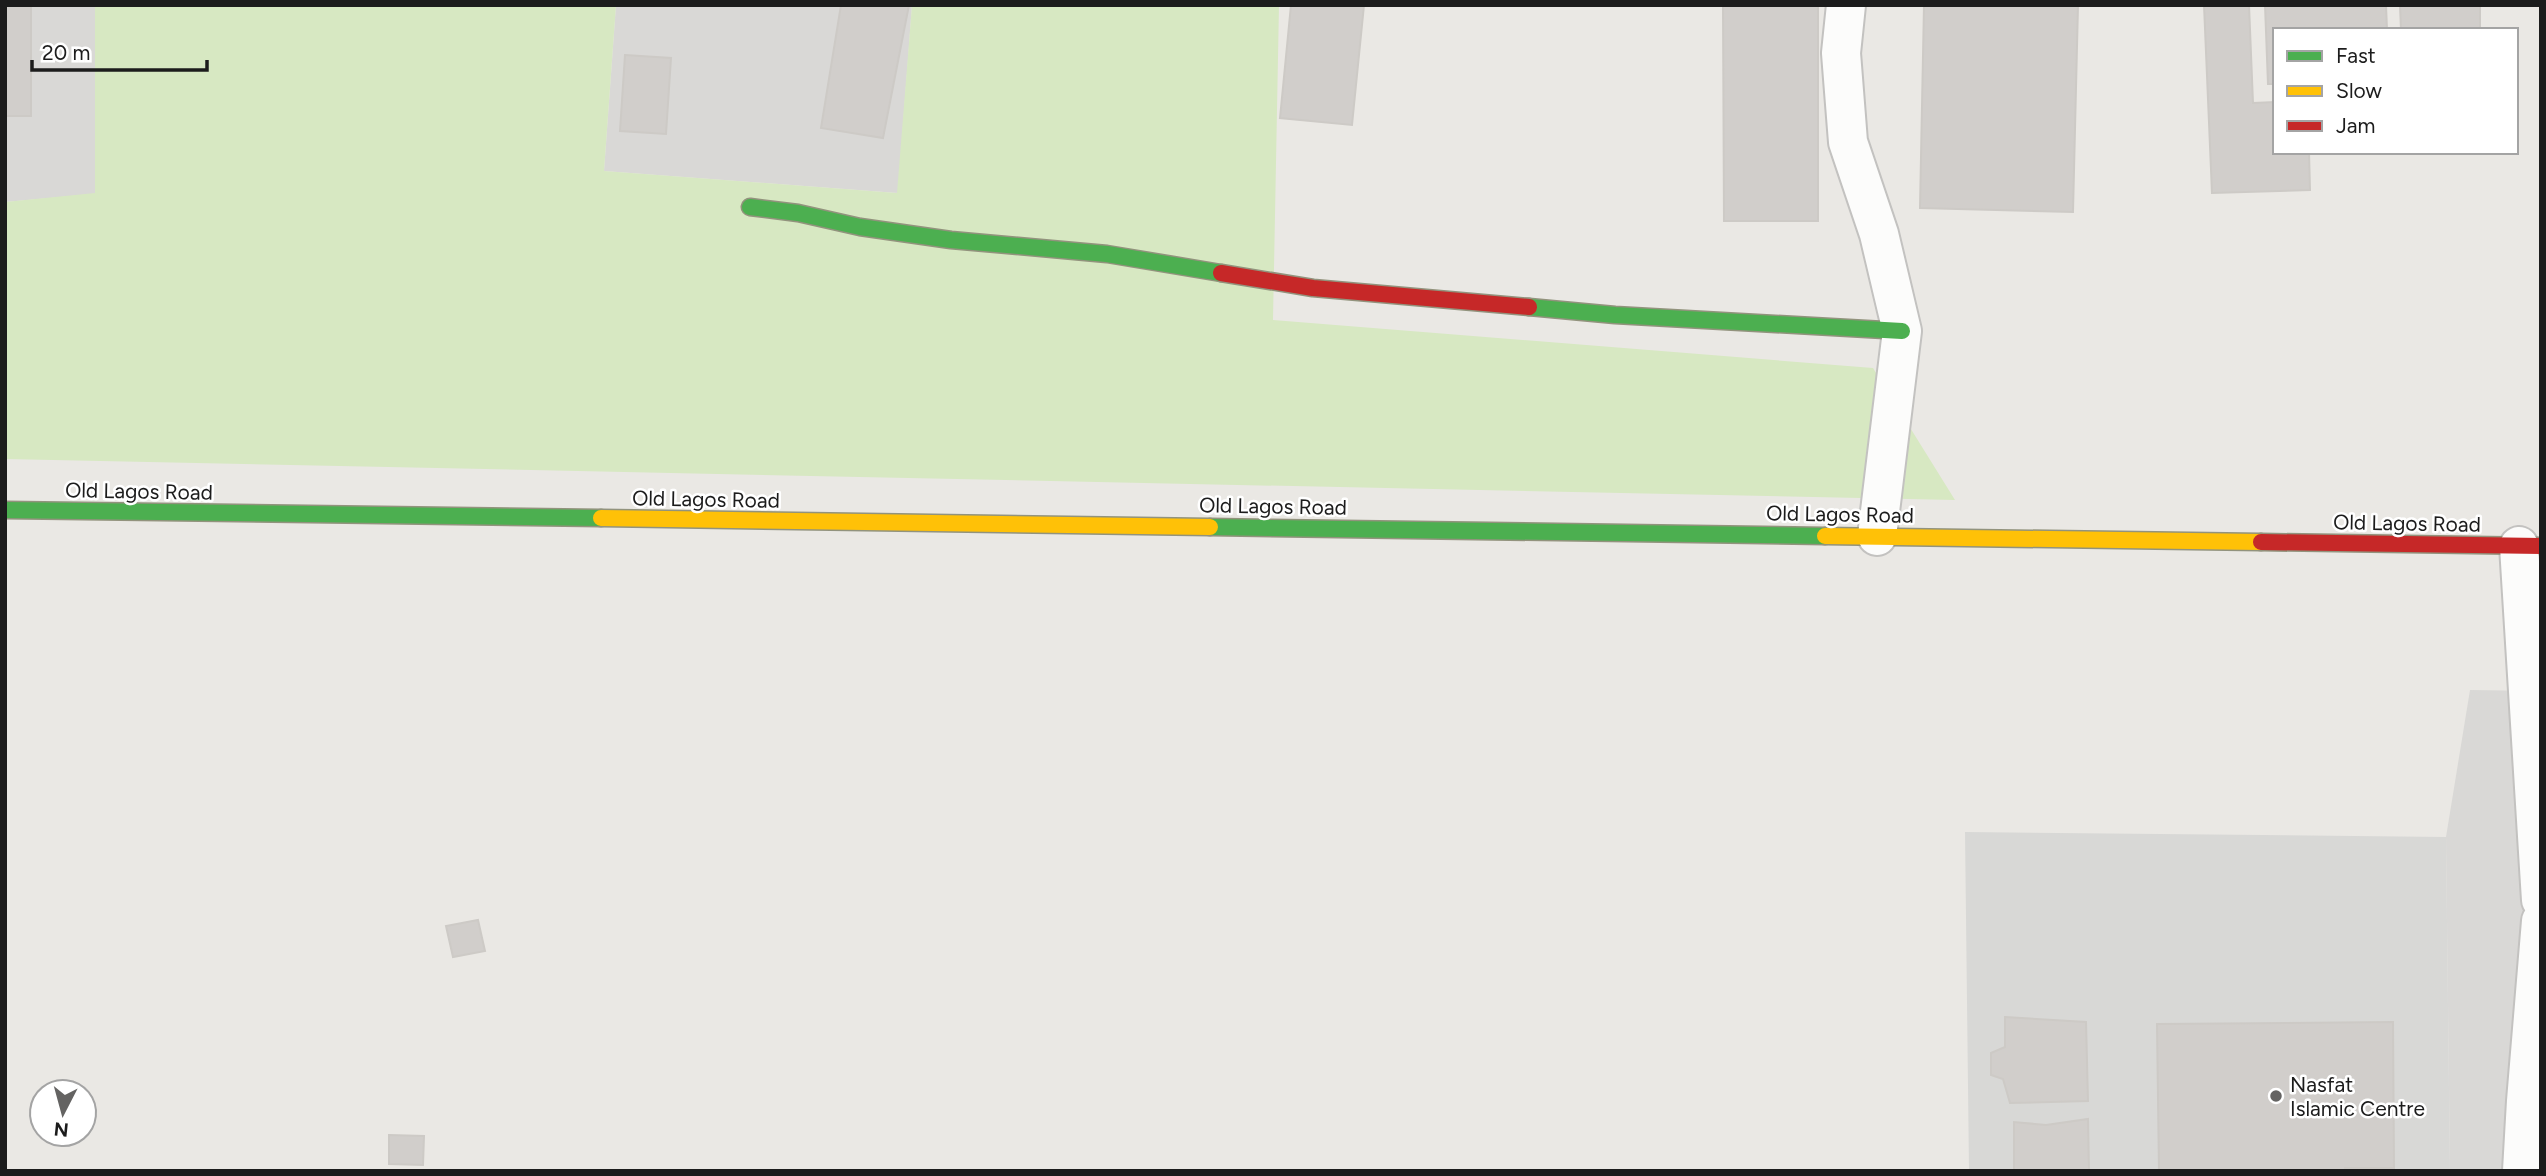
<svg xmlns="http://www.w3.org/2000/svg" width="2546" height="1176" viewBox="0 0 2546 1176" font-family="Figtree,sans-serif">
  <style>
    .residential { fill: #d9d8d6 }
    .religious { fill: #d8d8d6 }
    .grass { fill: #d7e8c2 }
    .building { fill: #d1cecb; stroke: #cdcac6; stroke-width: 2 }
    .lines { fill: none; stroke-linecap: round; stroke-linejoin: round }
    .street-casing { stroke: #c3c2c0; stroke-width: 42 }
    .fast-casing { stroke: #92937d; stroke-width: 19 }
    .slow-casing { stroke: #92937d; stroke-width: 19 }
    .jam-casing { stroke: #92937d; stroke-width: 19 }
    .street { stroke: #fcfcfb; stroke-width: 38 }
    .fast { stroke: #4caf50; stroke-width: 16 }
    .slow { stroke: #ffc107; stroke-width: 16 }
    .jam { stroke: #c62828; stroke-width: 16 }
    .poi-dot { fill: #646362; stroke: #fff; stroke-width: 2.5 }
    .labels { text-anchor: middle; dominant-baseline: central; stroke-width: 5; stroke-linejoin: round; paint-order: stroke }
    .street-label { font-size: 21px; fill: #1c1c1c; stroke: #fff }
    .poi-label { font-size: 21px; fill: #1c1c1c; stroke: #fff; text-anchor: start }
  </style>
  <rect width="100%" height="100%" fill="#eae8e4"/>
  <g class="residential">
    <polygon points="5,5 95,5 95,194 5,202"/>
    <polygon points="616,5 912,5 898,193 604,171"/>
    <polygon points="2470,690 2541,691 2541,1171 2450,1171 2446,837"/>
  </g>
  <polygon class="religious" points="1965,832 2446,837 2450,1171 1969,1171"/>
  <polygon class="grass" points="95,5 616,5 604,171 897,193 912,5 1279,5 1273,320 1873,368 1955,500 5,459 5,202 95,193"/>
  <g class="building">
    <rect x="5" y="5" width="26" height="111"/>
    <polygon points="841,5 909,5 883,138 821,128"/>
    <polygon points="1291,5 1364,5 1352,125 1280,118"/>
    <polygon points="1723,5 1818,5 1818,221 1724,221"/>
    <polygon points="1924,5 2078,5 2073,212 1920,208"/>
    <polygon points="2204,5 2249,5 2253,103 2275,102 2275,152 2309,152 2310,190 2212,193"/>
    <polygon points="2265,5 2386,5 2387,30 2275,30 2275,84 2268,84"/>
    <polygon points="2400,5 2480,5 2480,30 2401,30"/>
    <polygon points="625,55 671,58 666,134 620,131"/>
    <polygon points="478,920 485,951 453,957 446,926"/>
    <polygon points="2005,1017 2086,1022 2088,1101 2010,1103 2003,1079 1991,1075 1991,1053 2005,1047"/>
    <polygon points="2393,1022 2394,1168 2345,1168 2345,1171 2159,1171 2157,1024"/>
    <polygon points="2088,1119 2089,1171 2014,1171 2014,1122 2046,1125"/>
    <polygon points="389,1135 424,1136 423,1165 389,1164"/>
  </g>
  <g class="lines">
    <g class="street-casing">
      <g id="street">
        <polyline points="1846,5 1841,53 1848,142 1879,234 1902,331 1877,536"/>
        <polyline points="2519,546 2541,900"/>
        <polyline points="2522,1171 2526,1101 2541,921"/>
      </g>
    </g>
    <g class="fast-casing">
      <g id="fast">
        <polyline points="750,207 798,213 860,227 951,240 1107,254 1221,273"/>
        <polyline points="1529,307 1615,315 1902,331"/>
        <polyline points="5,510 601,518"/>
        <polyline points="1210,527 1825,536"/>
      </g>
    </g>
    <g class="slow-casing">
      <g id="slow">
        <polyline points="601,518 1210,527"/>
        <polyline points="1825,536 2261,542"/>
      </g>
    </g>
    <g class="jam-casing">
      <g id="jam">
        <polyline points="1221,273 1313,288 1529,307"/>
        <polyline points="2261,542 2541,546"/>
      </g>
    </g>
    <use href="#street" class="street"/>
    <use href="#fast" class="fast"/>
    <use href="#slow" class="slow"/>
    <use href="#jam" class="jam"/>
  </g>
  <circle class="poi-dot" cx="2276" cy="1096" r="7"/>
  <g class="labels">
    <g class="street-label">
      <text transform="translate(139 491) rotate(1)">Old Lagos Road</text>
      <text transform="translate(706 499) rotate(1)">Old Lagos Road</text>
      <text transform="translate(1273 506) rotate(1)">Old Lagos Road</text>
      <text transform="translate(1840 514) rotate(1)">Old Lagos Road</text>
      <text transform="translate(2407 523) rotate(1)">Old Lagos Road</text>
    </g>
    <g class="poi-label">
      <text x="2290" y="1084">Nasfat<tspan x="2290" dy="24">Islamic Centre</tspan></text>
    </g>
  </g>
  <rect width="2546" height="1176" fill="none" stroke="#1c1c1c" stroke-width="14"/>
  <rect x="2273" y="28" width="245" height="126" fill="#ffffff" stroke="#a4a4a4" stroke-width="2"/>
  <rect x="2287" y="51" width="35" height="10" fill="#4caf50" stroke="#a4a4a4" stroke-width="2"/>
  <text x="2336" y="63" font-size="21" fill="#1c1c1c">Fast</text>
  <rect x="2287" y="86" width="35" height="10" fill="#ffc107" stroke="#a4a4a4" stroke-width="2"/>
  <text x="2336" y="98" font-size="21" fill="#1c1c1c">Slow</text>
  <rect x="2287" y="121" width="35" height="10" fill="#c62828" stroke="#a4a4a4" stroke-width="2"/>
  <text x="2336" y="133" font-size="21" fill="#1c1c1c">Jam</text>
  <g transform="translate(63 1113) rotate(186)"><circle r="33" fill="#ffffff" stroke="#a4a4a4" stroke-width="2"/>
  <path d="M0-5L12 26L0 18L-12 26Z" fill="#646362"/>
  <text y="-10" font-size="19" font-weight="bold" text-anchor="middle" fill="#1c1c1c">N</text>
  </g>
  <path d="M32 60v10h175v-10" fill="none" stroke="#1c1c1c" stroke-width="3.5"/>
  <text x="42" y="60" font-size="21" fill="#1c1c1c" stroke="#ffffff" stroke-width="5" paint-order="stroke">20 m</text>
</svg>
